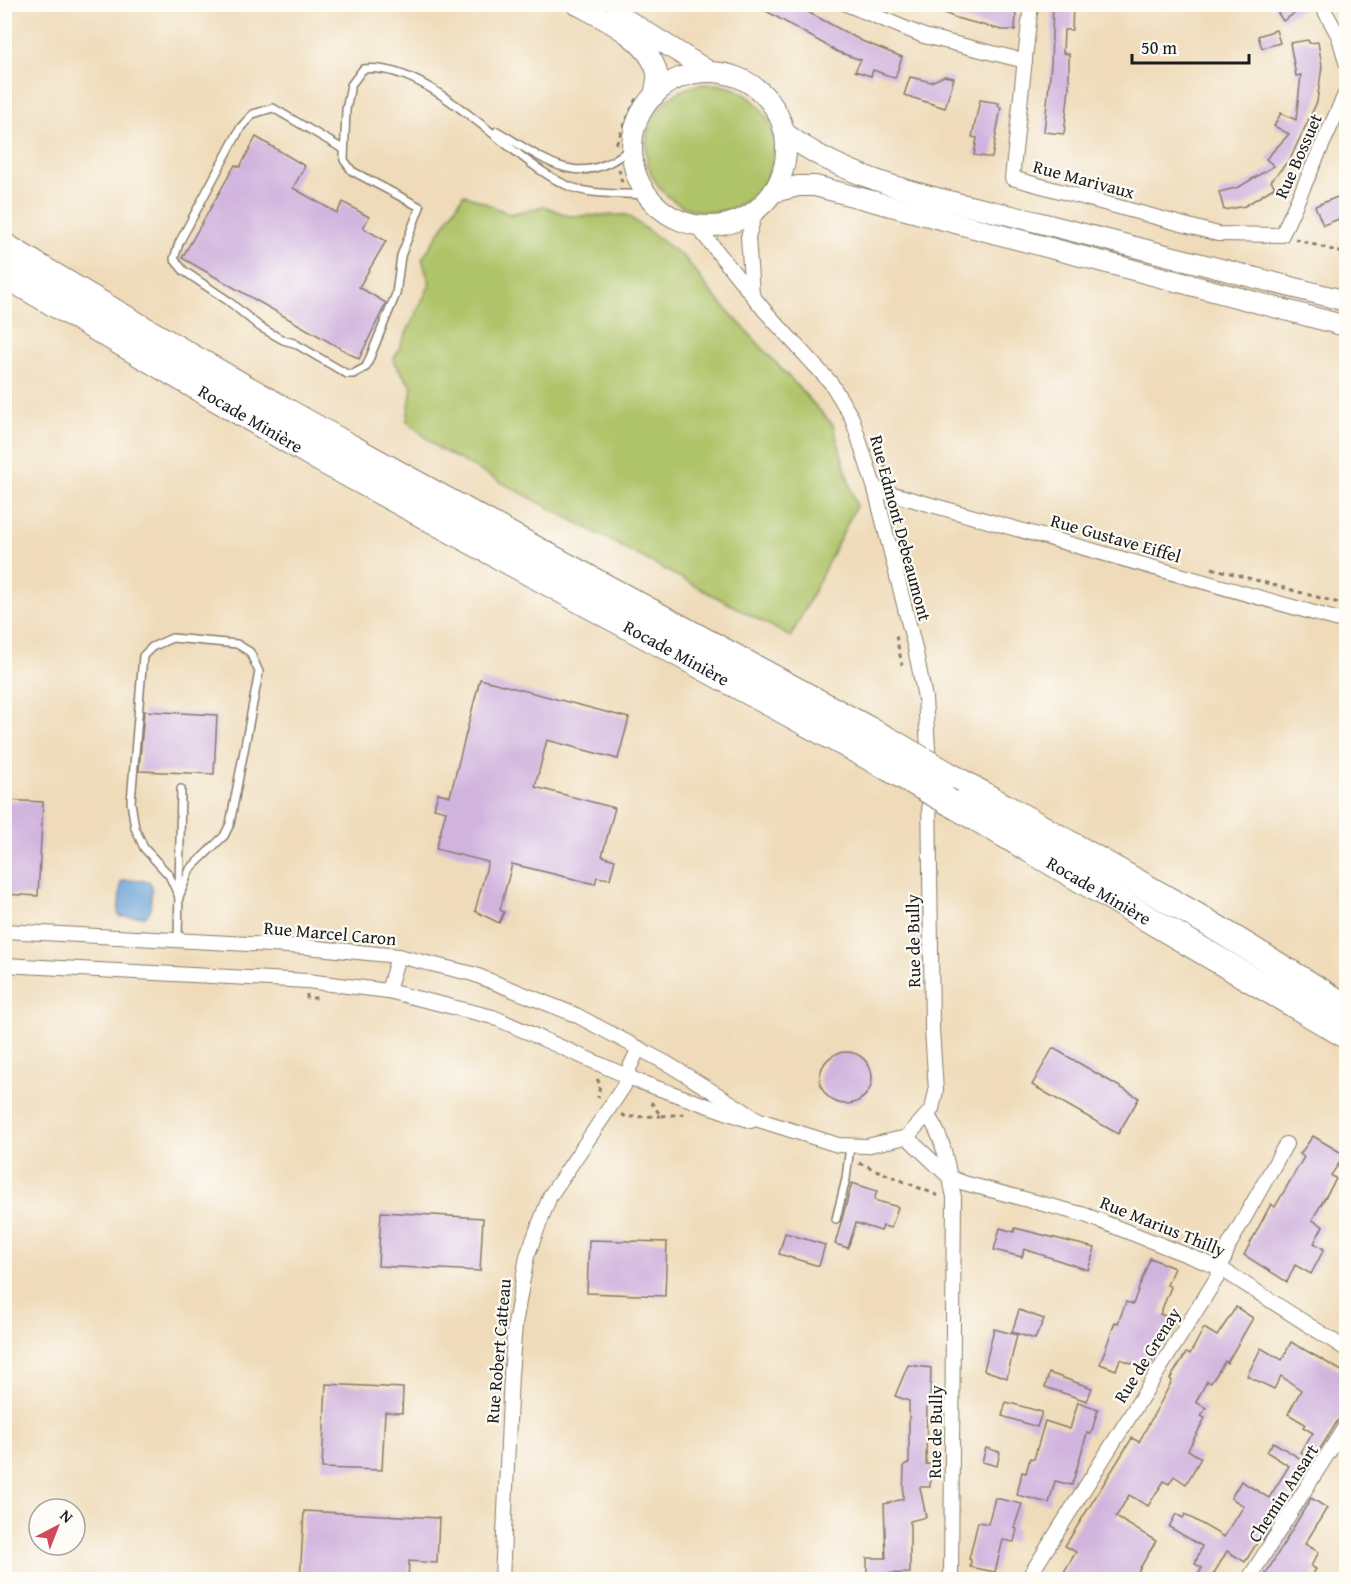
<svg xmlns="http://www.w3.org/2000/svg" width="1351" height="1584" viewBox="0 0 1351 1584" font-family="'Gentium Book Plus',serif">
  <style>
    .green { fill: #afc367; stroke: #667042; stroke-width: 1.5 }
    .water { fill: #639ed3; stroke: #405d78; stroke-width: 1.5 }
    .building { fill: #d1b4de }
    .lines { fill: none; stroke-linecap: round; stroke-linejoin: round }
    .service-casing { stroke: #867c6a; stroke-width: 10 }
    .minor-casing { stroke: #867c6a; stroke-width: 16 }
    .secondary-casing { stroke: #867c6a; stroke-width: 22 }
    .motorway-casing { stroke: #867c6a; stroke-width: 28 }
    .path { stroke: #867c6a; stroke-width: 3; stroke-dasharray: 4.5 4.5; stroke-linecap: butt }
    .service { stroke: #fff; stroke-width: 7 }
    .minor { stroke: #fff; stroke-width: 14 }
    .secondary { stroke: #fff; stroke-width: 20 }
    .motorway { stroke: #fff; stroke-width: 26 }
    .motorway-bridge-casing { stroke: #867c6a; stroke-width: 28; stroke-linecap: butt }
    .motorway-bridge { stroke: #fff; stroke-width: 26 }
    .labels { text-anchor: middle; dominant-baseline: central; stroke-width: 4.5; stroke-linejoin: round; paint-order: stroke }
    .street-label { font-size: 18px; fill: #1c1c1c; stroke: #fdfcf7 }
  </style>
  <rect width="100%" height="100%" fill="#fdfcf7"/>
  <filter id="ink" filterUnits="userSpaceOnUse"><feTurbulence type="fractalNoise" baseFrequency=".0167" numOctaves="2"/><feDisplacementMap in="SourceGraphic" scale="12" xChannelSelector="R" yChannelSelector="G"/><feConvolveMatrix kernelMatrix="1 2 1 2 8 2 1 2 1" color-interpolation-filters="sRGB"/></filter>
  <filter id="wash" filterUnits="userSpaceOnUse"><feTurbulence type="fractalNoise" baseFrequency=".008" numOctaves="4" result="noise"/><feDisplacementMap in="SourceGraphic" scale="24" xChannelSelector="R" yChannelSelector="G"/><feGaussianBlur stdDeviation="1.35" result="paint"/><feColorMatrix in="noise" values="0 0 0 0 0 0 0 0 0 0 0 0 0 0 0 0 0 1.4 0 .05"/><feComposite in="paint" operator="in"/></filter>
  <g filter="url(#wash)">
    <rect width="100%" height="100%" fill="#efdbb9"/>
    <g class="green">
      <circle cx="710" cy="148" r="64"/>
      <polygon points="464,194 510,214 544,206 569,216 627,215 686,259 710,291 833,425 856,506 791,637 439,449 407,421 412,387 393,361 430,284 422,259"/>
    </g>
    <polygon class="water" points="125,880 149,881 152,886 150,911 146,916 121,917 118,914 121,882"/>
    <g id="blocks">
      <g class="building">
        <polygon points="754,4 793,4 862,41 902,57 895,78 873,70 871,76 855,71 861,60 838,52"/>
        <polygon points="923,4 985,4 1001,9 1000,11 1016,13 1015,30 1002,30 956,18"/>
        <polygon points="1053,4 1073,4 1072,30 1064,30 1063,53 1069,54 1069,88 1064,134 1044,132 1051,65"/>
        <polygon points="1272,4 1309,4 1283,21"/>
        <polygon points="1276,30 1280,43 1262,48 1258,36"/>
        <polygon points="1308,40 1309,43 1318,42 1322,66 1317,102 1290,159 1271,181 1275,187 1245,206 1224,210 1219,192 1239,187 1274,166 1266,159 1289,134 1274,126 1281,113 1296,120 1301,75 1296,76 1290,43"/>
        <polygon points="944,76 954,78 945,108 904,95 910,77 931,82"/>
        <polygon points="980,100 999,103 998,106 1001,107 992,158 974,155 977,138 972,137"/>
        <polygon points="256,137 305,166 293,188 337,213 343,202 369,217 363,228 386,241 359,287 386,303 359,359 182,258 235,165 240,167"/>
        <polygon points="1347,193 1347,216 1323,225 1315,206"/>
        <polygon points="480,679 629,718 618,759 547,740 535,787 615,808 602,856 615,860 610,879 597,877 595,884 512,864 500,910 504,912 499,923 475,911 488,862 436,849 446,811 434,808 438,793 450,796"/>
        <polygon points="144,711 217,715 214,774 139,771"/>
        <polygon points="4,800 43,802 38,896 4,894"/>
        <polygon points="1053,1048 1139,1098 1118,1134 1032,1085"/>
        <circle cx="846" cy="1078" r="26"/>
        <polygon points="1313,1136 1345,1155 1331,1175 1336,1179 1312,1220 1323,1226 1314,1243 1324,1249 1311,1274 1295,1265 1287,1282 1244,1255 1271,1204 1275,1207 1304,1157 1300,1154"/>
        <polygon points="852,1183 877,1191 874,1200 898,1207 891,1228 883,1226 881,1231 856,1223 848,1248 835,1244"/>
        <polygon points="381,1212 483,1218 480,1271 378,1266"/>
        <polygon points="1000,1228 1014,1232 1015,1228 1095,1248 1088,1270 1024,1249 1022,1257 994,1250"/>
        <polygon points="785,1233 825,1245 819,1266 779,1254"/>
        <polygon points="589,1240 667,1242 665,1296 587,1293"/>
        <polygon points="1150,1258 1174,1268 1167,1285 1171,1287 1160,1314 1176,1320 1147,1369 1120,1359 1116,1370 1100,1364 1115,1322 1118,1323 1126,1302 1133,1304"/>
        <polygon points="1236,1307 1253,1318 1227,1363 1225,1361 1211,1383 1207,1381 1196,1402 1206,1408 1201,1416 1205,1418 1188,1450 1201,1458 1186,1484 1174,1476 1169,1484 1164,1481 1148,1506 1129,1495 1116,1517 1156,1541 1133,1580 1069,1580 1062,1575 1076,1552 1065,1546 1132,1438 1139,1442 1172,1381 1170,1379 1186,1353 1190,1354 1204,1328 1217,1336"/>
        <polygon points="1019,1310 1044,1319 1035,1339 1012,1332"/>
        <polygon points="994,1329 1017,1335 1007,1378 984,1370"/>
        <polygon points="1291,1342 1347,1374 1347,1416 1338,1420 1313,1460 1301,1452 1313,1433 1303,1427 1305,1424 1288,1414 1301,1390 1281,1376 1274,1389 1247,1376 1261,1348 1282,1360"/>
        <polygon points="908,1365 931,1368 930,1401 927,1401 926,1464 930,1464 930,1487 920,1487 926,1517 910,1521 910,1573 867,1574 867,1558 886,1558 884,1504 903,1499 904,1465 909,1463 909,1401 895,1396"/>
        <polygon points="1049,1373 1092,1388 1087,1401 1045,1387"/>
        <polygon points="326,1384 403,1388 402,1413 385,1412 382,1470 322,1468"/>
        <polygon points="1006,1402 1042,1412 1037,1427 1002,1416"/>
        <polygon points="1078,1402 1098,1409 1091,1434 1087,1433 1072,1485 1055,1481 1049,1503 1017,1495 1022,1472 1026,1473 1030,1458 1034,1459 1045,1421 1070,1429"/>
        <polygon points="1273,1442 1306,1462 1292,1486 1295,1488 1263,1540 1260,1538 1245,1562 1227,1551 1210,1580 1195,1580 1202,1568 1195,1564 1202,1546 1169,1527 1176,1514 1183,1518 1185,1514 1224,1537 1244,1506 1231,1498 1241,1481 1269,1498 1289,1466 1267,1452"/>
        <polygon points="986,1448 1000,1452 997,1466 982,1462"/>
        <polygon points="995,1498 1022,1504 1014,1528 1017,1529 1014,1542 1003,1540 995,1572 970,1567 971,1560 969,1559 978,1522 988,1524"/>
        <polygon points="1311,1498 1327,1508 1305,1544 1319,1552 1311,1566 1316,1569 1309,1580 1262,1580"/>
        <polygon points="304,1511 439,1518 437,1563 409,1561 408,1580 300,1580"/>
      </g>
    </g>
  </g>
  <g filter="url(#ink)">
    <use href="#blocks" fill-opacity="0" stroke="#867c6a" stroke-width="1.5"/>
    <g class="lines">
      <g class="service-casing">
        <g id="service">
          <path d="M497,131C548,161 580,193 633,146"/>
          <path d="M343,149L273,108L253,114L241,127L179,243L174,259L184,271L227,300L260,327L283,340L294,343L347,374H353L366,367L396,294L401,256L420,207L352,171L344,160L346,110L351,85L363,69C431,61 507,158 566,185C590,196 621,193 647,195"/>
          <polygon points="172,638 237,644 250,652 259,672 230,824 224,836 190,869 179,897 169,875 144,848 135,828 131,802 143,656 152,647"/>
          <polyline points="178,940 181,789"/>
          <polyline points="836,1219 846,1179 850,1146"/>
        </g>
      </g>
      <g class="minor-casing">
        <g id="minor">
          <polyline points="846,4 924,36 1025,61"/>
          <polyline points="1031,4 1012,178 1218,234 1282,235 1346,92"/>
          <polyline points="1321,4 1339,37 1346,62"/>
          <polyline points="696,225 764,310 831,383 852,418 875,489 915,648 925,698 929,766"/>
          <polyline points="752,294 748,237 756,211"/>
          <polyline points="875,489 1346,622"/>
          <polyline points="4,931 307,947 398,956 473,974 576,1015 668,1064 759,1120 838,1145 866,1146 907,1137"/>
          <polyline points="4,965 307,981 388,991 493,1017 640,1082 751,1121"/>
          <polyline points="388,991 398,956"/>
          <path d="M928,1116C946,1141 947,1168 954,1197L951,1580"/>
          <polyline points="907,1137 932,1109 936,1091 932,1029 929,789"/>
          <polyline points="907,1137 949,1177 964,1183 1085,1215 1220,1268 1346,1349"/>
          <polyline points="502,1580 511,1375 515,1324 527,1256 550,1196 624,1086 626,1075 639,1048"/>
          <polyline points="1027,1580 1218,1276 1229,1245 1286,1144"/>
          <polyline points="1248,1580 1346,1425"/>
        </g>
      </g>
      <g class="secondary-casing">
        <g id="secondary">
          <path d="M576,4C604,19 649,39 657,73C658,79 655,89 654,96"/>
          <polyline points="616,13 710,72"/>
          <circle cx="709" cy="149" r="77"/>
          <path d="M785,133C853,186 954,201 1037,222C1140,249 1243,275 1346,301"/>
          <polyline points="774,192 798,186 815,186 1346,326"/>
        </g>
      </g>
      <g class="motorway-casing">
        <g id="motorway">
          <path d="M4,246C294,423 595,581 893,743"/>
          <path id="s1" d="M4,274L319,458L884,765"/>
          <polyline points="950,776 1205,921 1346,1007"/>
          <path id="s2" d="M951,803L1346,1035"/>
        </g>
      </g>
      <g class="path">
        <polyline points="616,144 637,96"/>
        <polyline points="619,169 622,183"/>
        <polyline points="648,206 684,232"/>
        <polyline points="1295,239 1346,254"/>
        <polyline points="879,460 883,459 887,475"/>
        <polyline points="1212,568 1346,605"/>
        <polyline points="896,636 902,665"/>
        <polyline points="307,994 307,998 317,998"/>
        <polyline points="597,1079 600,1084 598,1098"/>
        <polyline points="651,1102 661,1116 685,1114"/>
        <polyline points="622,1114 626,1117 661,1116"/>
        <polyline points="859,1163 939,1196"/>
      </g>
      <use href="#service" class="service"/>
      <use href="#minor" class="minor"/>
      <use href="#secondary" class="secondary"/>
      <use href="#motorway" class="motorway"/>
      <g class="motorway-bridge-casing">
        <g id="motorway-bridge">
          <polyline points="893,743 950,776"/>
          <polyline points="884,765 951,803"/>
        </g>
      </g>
      <use href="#motorway-bridge" class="motorway-bridge"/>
    </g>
  </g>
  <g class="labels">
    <g class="street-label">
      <text transform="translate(1298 156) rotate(-66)">Rue Bossuet</text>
      <text transform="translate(1084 179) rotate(15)">Rue Marivaux</text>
      <text stroke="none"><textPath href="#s1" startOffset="286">Rocade Minière</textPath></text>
      <text transform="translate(901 528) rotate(75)">Rue Edmont Debeaumont</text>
      <text transform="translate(1116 538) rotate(16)">Rue Gustave Eiffel</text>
      <text stroke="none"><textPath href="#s1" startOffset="772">Rocade Minière</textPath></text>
      <text stroke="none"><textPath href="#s2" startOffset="172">Rocade Minière</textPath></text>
      <text transform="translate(330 933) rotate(5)">Rue Marcel Caron</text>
      <text transform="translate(913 941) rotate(-91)">Rue de Bully</text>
      <text transform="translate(1163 1226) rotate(22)">Rue Marius Thilly</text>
      <text transform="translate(498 1351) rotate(-85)">Rue Robert Catteau</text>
      <text transform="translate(1147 1355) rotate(-58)">Rue de Grenay</text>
      <text transform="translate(935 1432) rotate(-89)">Rue de Bully</text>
      <text transform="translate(1283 1493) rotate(-57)">Chemin Ansart</text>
    </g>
  </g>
  <rect width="1351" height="1584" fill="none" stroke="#fdfcf7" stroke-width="24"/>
  <g transform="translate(57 1527) rotate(42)"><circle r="28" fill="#fdfcf7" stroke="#a3a29f" stroke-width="1.5"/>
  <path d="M0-4.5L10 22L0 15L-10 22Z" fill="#d1495b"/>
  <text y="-9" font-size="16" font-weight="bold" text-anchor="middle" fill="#1c1c1c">N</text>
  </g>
  <path d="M1132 54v9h117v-9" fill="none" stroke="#1c1c1c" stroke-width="3"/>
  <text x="1141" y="54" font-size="18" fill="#1c1c1c" stroke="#fdfcf7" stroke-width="4.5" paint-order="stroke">50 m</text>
</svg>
